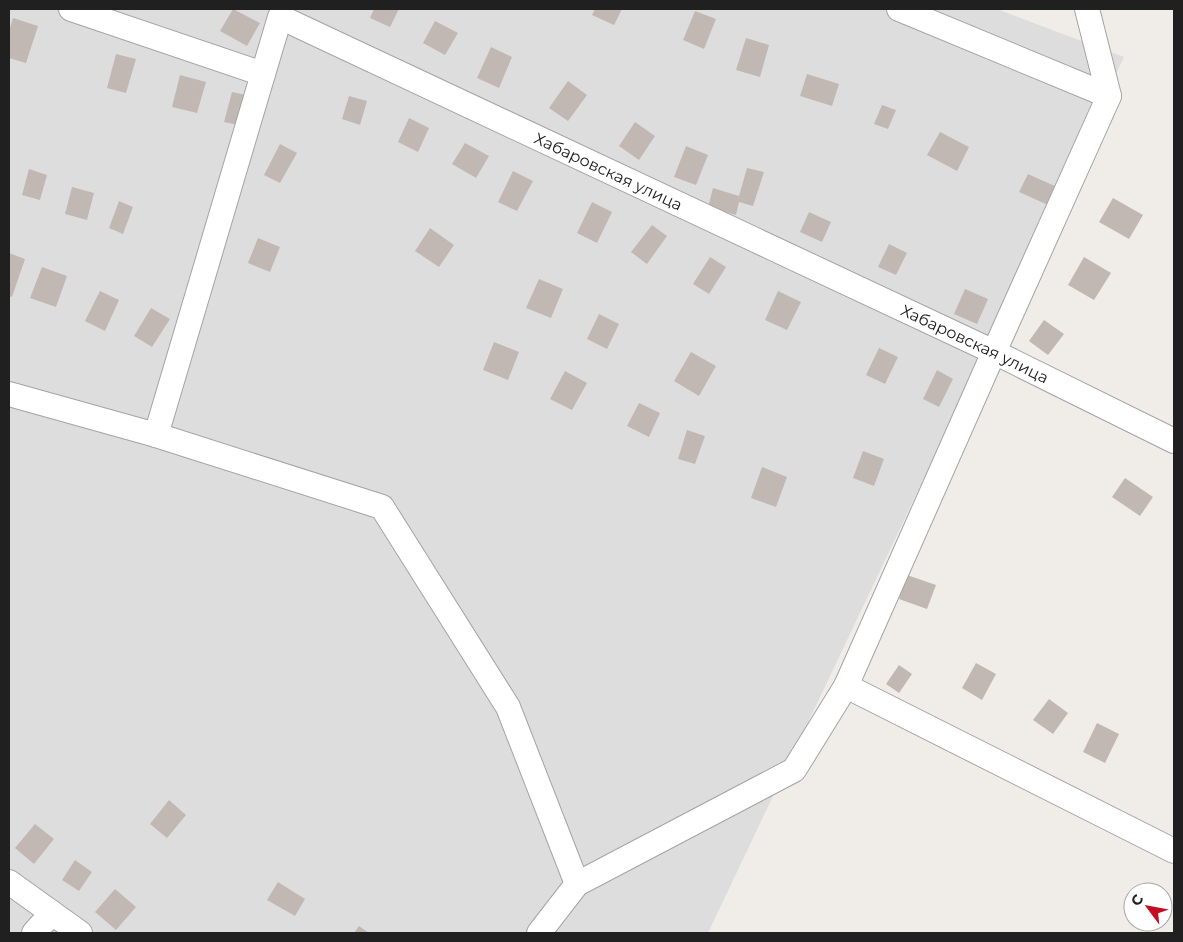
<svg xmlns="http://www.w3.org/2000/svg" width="1183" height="942" viewBox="0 0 1183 942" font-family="Montserrat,sans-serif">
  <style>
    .residential { fill: #deddde }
    .building { fill: #c1b8b4 }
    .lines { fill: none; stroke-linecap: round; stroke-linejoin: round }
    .minor-casing { stroke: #a4a4a4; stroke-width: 26 }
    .minor { stroke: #fff; stroke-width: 24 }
    .labels { text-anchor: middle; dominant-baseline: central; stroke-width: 4.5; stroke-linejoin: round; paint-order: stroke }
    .street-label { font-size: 16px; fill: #202020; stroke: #fff }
  </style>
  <rect width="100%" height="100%" fill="#f0ece8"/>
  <polygon class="residential" points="9,9 997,9 1124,57 708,933 9,933"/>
  <g class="building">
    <polygon points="233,9 260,23 247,46 220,31"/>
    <polygon points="374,9 399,9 390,27 370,18"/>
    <polygon points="595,9 622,9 614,25 592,15"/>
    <polygon points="695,11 716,19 704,49 683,40"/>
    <polygon points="13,18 38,26 26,63 9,58 9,31"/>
    <polygon points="435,21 458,33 445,55 423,43"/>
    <polygon points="746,38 769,45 760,77 736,70"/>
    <polygon points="491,47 512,57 499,88 477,78"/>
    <polygon points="116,54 136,59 126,93 107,88"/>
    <polygon points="807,74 839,84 832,106 800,96"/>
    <polygon points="180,75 206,82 197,113 172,107"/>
    <polygon points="568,81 587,95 568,121 549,108"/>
    <polygon points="232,92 251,96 243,126 224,122"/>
    <polygon points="349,96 367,101 360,125 342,119"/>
    <polygon points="882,105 896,110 888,129 874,124"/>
    <polygon points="409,118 429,128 418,152 398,142"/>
    <polygon points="635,122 655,136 639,160 619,146"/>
    <polygon points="940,132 969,147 957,171 927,155"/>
    <polygon points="465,143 489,156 476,178 452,164"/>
    <polygon points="280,144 297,153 280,183 264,175"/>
    <polygon points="686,146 708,155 696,185 674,177"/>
    <polygon points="747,168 764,172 753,206 739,202 736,215 708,207 713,188 739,196"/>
    <polygon points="29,169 47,175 40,200 22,195"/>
    <polygon points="513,171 533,181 517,211 498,202"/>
    <polygon points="1028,174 1057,187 1048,205 1019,192"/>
    <polygon points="72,187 94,193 87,220 65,214"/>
    <polygon points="1113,198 1143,215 1129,239 1099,222"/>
    <polygon points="119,201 133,207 123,234 109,228"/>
    <polygon points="592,202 612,212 597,243 577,233"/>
    <polygon points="809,212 831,222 822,242 800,232"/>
    <polygon points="652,225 667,236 647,264 631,252"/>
    <polygon points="430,228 454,245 439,267 415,251"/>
    <polygon points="258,238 280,247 270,272 248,263"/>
    <polygon points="889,244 907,253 896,275 878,267"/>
    <polygon points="9,253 25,259 12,297 9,296"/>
    <polygon points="710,257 726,267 709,294 693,284"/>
    <polygon points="1084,257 1111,273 1094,300 1068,285"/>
    <polygon points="42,267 67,276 56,307 30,298"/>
    <polygon points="539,279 563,289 551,318 526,308"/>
    <polygon points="965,289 988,299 977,324 954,314"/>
    <polygon points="100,291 119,300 105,331 85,321"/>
    <polygon points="778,291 801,302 787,330 765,320"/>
    <polygon points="151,308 170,319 152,347 134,336"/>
    <polygon points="599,314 619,324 607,349 587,339"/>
    <polygon points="1044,320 1064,334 1048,355 1029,341"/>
    <polygon points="494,342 519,352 508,380 483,370"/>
    <polygon points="879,348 898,357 885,384 866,375"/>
    <polygon points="691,352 716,366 699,396 674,381"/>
    <polygon points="937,370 953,379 939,407 923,399"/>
    <polygon points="565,371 587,383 572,410 550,399"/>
    <polygon points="639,403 660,413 649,437 627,426"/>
    <polygon points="687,430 705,436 695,464 678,459"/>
    <polygon points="863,451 884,459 874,486 853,478"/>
    <polygon points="762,467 787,477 776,507 751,498"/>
    <polygon points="1125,478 1153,497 1140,516 1112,497"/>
    <polygon points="907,575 936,585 927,609 899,599"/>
    <polygon points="976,663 996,674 982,700 962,688"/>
    <polygon points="899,665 912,674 899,693 886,684"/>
    <polygon points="1049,699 1068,713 1053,734 1033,720"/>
    <polygon points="1097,723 1119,734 1105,763 1083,752"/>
    <polygon points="169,800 186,815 167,838 150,824"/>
    <polygon points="35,824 54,839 34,864 15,848"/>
    <polygon points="75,860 92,872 79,891 62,880"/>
    <polygon points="278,882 305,899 295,916 267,900"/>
    <polygon points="115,889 136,907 116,930 95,912"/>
    <polygon points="359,926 369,933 354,933"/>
  </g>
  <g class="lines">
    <g class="minor-casing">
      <g id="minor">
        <path id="s1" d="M71,9L263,74L280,17L994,352L1174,441"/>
        <polyline points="899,9 1109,96"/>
        <polyline points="9,394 156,435 263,74"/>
        <polyline points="156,435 382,507 508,707 577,884"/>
        <polyline points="846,686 1174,851"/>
        <polyline points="9,882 80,933"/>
        <polyline points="34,933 52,913"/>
        <polyline points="539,933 577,884 794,770 846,686 994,352 1109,96 1087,9"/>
      </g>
    </g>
    <use href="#minor" class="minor"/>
  </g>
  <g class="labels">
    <g class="street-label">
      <text stroke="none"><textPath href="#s1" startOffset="625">Хабаровская улица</textPath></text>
      <text stroke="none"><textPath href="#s1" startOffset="1030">Хабаровская улица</textPath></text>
    </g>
  </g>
  <rect width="1183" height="942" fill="none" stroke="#202020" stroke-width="20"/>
  <g transform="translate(1148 907) rotate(302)"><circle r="24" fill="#ffffff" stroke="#a6a6a6"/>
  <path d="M0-4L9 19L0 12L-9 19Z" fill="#c30d21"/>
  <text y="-8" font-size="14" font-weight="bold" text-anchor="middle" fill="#202020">С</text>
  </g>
</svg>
